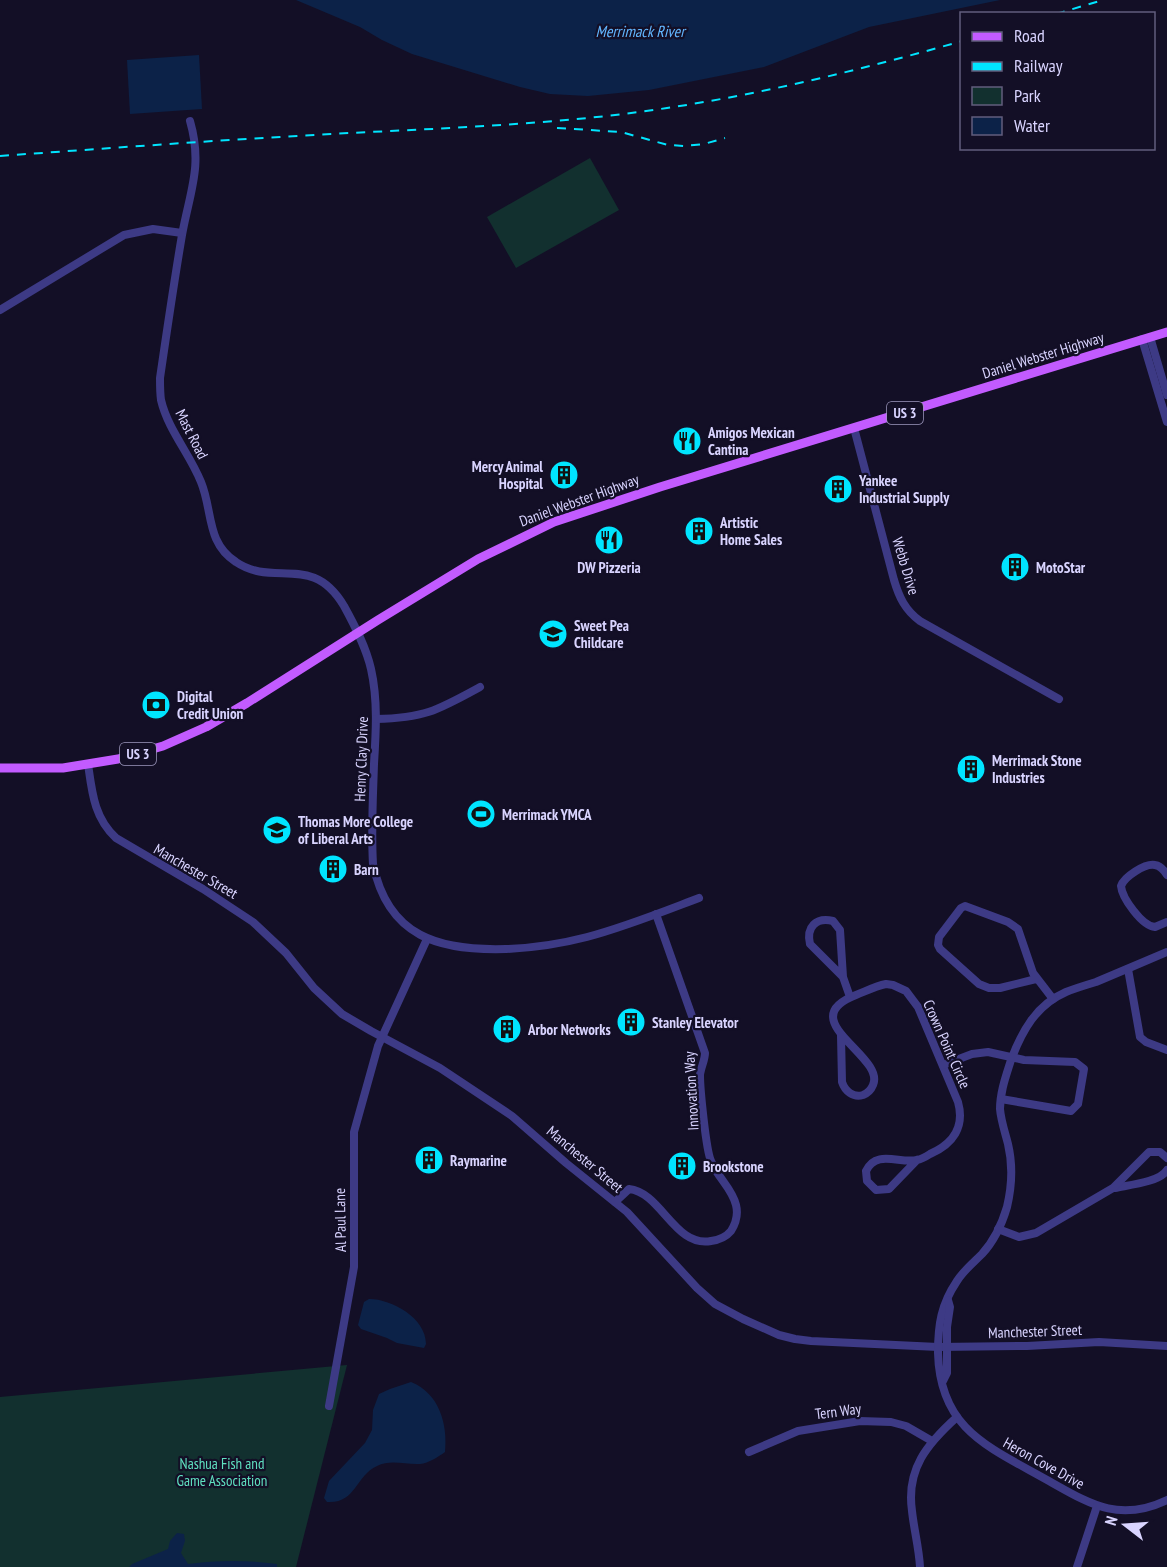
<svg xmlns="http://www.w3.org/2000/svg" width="1167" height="1567" viewBox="0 0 1167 1567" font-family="'PT Sans Narrow',sans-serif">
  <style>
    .green { fill: #12302f }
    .water { fill: #0c2248 }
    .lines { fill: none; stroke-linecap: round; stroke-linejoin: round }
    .minor { stroke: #3d3a85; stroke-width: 8 }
    .major { stroke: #c25bff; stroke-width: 9 }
    .rail { stroke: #00e5ff; stroke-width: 2; stroke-dasharray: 9 8; stroke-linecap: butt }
    .labels { text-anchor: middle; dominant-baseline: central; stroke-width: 4.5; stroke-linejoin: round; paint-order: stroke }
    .shield { fill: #130f26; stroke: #9e99be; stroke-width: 1.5 }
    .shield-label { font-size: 14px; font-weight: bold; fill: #d9d4ff }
    .street-label { font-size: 15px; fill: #d9d4ff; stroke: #130f26 }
    .poi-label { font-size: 15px; font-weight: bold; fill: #d9d4ff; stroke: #130f26; text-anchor: start }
    .park-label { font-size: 15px; fill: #5fe0c0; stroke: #130f26 }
    .water-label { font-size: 16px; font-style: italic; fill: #62b6ff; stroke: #130f26 }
  </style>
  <rect width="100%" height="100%" fill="#130f26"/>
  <g class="green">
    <polygon points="590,158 619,210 516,268 487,217"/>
    <polygon points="347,1365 296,1567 0,1567 0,1397"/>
  </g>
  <g class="water">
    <polygon points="296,0 1000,0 869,27 764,67 649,90 588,96 550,94 520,87 412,54 382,40 360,27"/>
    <polygon points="199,55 202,109 130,114 127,60"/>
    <path d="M369,1299C392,1299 426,1318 426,1344L424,1348L397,1343L387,1338L361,1329L358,1325L364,1302Z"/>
    <path d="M411,1382C439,1393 448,1424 445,1452C438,1457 429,1463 420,1464C406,1465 391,1459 377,1466C355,1476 356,1504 327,1502L324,1498L329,1481L365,1443L372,1430L373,1410L379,1394L390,1389Z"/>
    <path d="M177,1533L184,1534L185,1541L181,1553L188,1564C218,1560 247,1560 277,1564V1567H129L132,1564L168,1549L170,1541Z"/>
  </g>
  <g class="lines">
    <g class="minor">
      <path d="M190,121C203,166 190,191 182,235C174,282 167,330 160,378C160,385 160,393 161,400C168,430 190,454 201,482C213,511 206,543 236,562C274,588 312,552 344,606C355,626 366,647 371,669C378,700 376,732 374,764C373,797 371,830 373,864C388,937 439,951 506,949C534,948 560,944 587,937C625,927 662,912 699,898"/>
      <polyline points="0,310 124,235 153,229 182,233"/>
      <polyline points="1150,337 1167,395"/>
      <polyline points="1142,339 1167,422"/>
      <path d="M854,428L894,580C899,597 905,610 920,621L1059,699"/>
      <path d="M376,719C425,718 438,710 480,687"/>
      <path d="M88,764C92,792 94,818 116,838L203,889L253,922L286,953L314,988L342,1014L371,1031L440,1068L512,1116L566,1163L627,1212L697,1288L715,1304L743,1319L779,1335L795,1339L811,1341L938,1347L1027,1346L1099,1342L1167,1346"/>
      <path d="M1167,875C1164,870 1161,866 1155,865C1145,863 1124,877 1121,886C1122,898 1142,926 1155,927L1167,922"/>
      <path d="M1167,952C1143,962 1120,972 1096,982C1086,985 1076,988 1066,992C1036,1005 1022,1031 1011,1060C1006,1076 1000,1092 1000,1109C1001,1121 1005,1132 1008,1144C1013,1165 1012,1186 1007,1207C1002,1224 994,1241 982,1254C973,1263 964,1270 957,1281C941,1305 938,1324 938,1353C940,1430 989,1447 1049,1481C1090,1504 1119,1523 1167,1500"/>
      <polyline points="1128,969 1140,1037 1146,1042 1167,1050"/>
      <path d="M843,977L840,930L833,921C816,917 806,927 810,944L843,977L850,997"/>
      <polyline points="1036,979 1000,988 989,988 979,984 940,949 938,945 939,937 961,908 965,906 1008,922 1018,929 1033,973 1053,999"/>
      <path d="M841,1036L842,1082C845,1091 853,1098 863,1095C868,1093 871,1090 873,1085C886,1056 791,1020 856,995C866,991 876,986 886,984L893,985L906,991L918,1007L958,1102C965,1127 953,1144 930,1154C927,1156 922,1159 917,1160C900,1164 876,1149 866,1171L867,1181L876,1190L889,1189L917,1160"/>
      <polyline points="943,1065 972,1054 988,1052 1024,1060 1075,1062 1084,1069 1078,1104 1071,1111 1001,1099"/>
      <path d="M1115,1188C1129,1185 1160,1182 1167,1170"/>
      <path d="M615,1202L629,1189C661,1192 675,1248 711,1241C719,1240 726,1237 731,1231C736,1223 738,1213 736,1205C732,1188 717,1177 711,1161C706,1150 700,1089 700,1075C701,1067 705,1060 705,1053L656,914"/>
      <polyline points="998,1229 1019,1237 1036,1233 1113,1188 1149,1152 1160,1152 1167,1158"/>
      <polyline points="943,1381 947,1373 947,1327 950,1307 948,1300"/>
      <polyline points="329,1406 354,1267 354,1132 378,1046 427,939"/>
      <polyline points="749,1452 798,1431 860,1421 891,1422 906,1426 932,1441"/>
      <path d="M920,1567C919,1548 914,1530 912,1511C906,1469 927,1444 957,1417"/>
      <polyline points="1077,1567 1097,1506"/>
    </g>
    <polyline class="major" points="0,768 63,768 118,759 163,746 206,727 247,703 378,620 478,559 554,522 660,487 1167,332"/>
    <g class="rail">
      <polyline points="1056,14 1103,0"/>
      <polyline points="557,128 621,132 668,145 685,146 704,144 725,138"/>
      <path d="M0,156C110,148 221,140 331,134C443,128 556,125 667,108C767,93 864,69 962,41"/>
    </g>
  </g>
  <defs>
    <g id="restaurant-disc" transform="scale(1.5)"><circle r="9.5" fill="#00e5ff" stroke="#130f26"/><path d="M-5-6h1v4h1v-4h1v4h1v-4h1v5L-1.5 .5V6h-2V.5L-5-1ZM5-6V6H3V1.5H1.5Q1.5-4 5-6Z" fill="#111"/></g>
    <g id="building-disc" transform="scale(1.5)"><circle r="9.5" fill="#00e5ff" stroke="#130f26"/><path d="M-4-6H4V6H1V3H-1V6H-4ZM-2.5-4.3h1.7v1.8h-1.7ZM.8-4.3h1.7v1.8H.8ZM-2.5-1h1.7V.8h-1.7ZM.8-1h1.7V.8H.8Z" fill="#111"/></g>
    <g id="school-disc" transform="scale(1.5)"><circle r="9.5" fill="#00e5ff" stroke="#130f26"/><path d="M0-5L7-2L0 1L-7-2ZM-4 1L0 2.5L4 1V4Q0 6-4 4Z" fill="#111"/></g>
    <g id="bank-disc" transform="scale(1.5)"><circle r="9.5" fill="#00e5ff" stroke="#130f26"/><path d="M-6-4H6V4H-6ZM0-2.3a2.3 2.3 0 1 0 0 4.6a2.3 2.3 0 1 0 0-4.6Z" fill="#111"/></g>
    <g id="stadium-disc" transform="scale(1.5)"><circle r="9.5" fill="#00e5ff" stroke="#130f26"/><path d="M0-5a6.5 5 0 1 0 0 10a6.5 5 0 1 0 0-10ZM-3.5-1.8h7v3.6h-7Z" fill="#111"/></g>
    <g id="university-disc" transform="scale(1.5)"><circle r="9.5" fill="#00e5ff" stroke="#130f26"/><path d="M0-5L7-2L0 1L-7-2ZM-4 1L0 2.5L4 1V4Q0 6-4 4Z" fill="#111"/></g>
  </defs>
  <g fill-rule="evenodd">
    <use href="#restaurant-disc" x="687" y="441"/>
    <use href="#building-disc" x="564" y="475"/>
    <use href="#building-disc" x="838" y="489"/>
    <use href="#building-disc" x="699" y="531"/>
    <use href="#restaurant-disc" x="609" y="540"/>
    <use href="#building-disc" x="1015" y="567"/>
    <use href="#school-disc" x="553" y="634"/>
    <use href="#bank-disc" x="156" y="705"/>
    <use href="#building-disc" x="971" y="769"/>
    <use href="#stadium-disc" x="481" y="814"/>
    <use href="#university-disc" x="277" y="830"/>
    <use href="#building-disc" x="333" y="869"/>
    <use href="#building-disc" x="631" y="1022"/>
    <use href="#building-disc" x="507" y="1029"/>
    <use href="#building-disc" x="429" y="1160"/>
    <use href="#building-disc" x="682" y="1166"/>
  </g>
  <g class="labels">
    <g class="shield">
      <rect x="887" y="402" width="36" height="22" rx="4.5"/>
      <rect x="120" y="743" width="36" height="22" rx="4.5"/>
    </g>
    <g class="shield-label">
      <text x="905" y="413">US 3</text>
      <text x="138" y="754">US 3</text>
    </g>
    <g class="street-label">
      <text transform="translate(1043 355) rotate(-17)">Daniel Webster Highway</text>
      <text transform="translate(192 434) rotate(63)">Mast Road</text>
      <text transform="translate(579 500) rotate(-20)">Daniel Webster Highway</text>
      <text transform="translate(906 566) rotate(73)">Webb Drive</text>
      <text transform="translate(361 759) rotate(-88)">Henry Clay Drive</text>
      <text transform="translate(196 871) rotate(30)">Manchester Street</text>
      <text transform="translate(947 1044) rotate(66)">Crown Point Circle</text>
      <text transform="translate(691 1091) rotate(-93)">Innovation Way</text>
      <text transform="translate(585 1159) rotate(40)">Manchester Street</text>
      <text transform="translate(340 1220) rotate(-91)">Al Paul Lane</text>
      <text transform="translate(1035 1331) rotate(-2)">Manchester Street</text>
      <text transform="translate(838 1411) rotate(-7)">Tern Way</text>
      <text transform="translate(1044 1463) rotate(29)">Heron Cove Drive</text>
    </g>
    <g class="poi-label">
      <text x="708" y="432">Amigos Mexican<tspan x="708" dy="17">Cantina</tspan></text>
      <text x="543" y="466" text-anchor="end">Mercy Animal<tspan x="543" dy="17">Hospital</tspan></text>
      <text x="859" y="480">Yankee<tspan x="859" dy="17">Industrial Supply</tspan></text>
      <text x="720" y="522">Artistic<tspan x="720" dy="17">Home Sales</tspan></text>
      <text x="609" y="567" text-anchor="middle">DW Pizzeria</text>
      <text x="1036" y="567">MotoStar</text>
      <text x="574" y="625">Sweet Pea<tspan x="574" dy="17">Childcare</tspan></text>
      <text x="177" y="696">Digital<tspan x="177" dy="17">Credit Union</tspan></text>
      <text x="992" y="760">Merrimack Stone<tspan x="992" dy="17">Industries</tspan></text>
      <text x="502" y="814">Merrimack YMCA</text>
      <text x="298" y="821">Thomas More College<tspan x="298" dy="17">of Liberal Arts</tspan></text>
      <text x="354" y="869">Barn</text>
      <text x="652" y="1022">Stanley Elevator</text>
      <text x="528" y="1029">Arbor Networks</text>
      <text x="450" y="1160">Raymarine</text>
      <text x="703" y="1166">Brookstone</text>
    </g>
    <g class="park-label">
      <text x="222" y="1463">Nashua Fish and<tspan x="222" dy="17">Game Association</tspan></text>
    </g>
    <g class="water-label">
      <text x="640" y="31">Merrimack River</text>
    </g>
  </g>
  <rect x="960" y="12" width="195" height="138" fill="#130f26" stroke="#625e7d" stroke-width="1.5"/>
  <rect x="972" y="32" width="30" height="9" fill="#c25bff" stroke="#625e7d" stroke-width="1.5"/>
  <text x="1014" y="42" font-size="18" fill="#d9d4ff">Road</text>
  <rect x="972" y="62" width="30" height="9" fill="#00e5ff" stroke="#625e7d" stroke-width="1.5"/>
  <text x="1014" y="72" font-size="18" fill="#d9d4ff">Railway</text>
  <rect x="972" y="87" width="30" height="18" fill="#12302f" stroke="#625e7d" stroke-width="1.5"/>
  <text x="1014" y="102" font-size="18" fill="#d9d4ff">Park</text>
  <rect x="972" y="117" width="30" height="18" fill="#0c2248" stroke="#625e7d" stroke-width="1.5"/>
  <text x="1014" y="132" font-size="18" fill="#d9d4ff">Water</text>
  <g transform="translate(1125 1525) rotate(287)" stroke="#130f26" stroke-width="4.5" paint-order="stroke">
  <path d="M0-4.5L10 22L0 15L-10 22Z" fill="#d9d4ff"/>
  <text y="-9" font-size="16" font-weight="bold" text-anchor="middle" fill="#d9d4ff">N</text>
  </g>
</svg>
